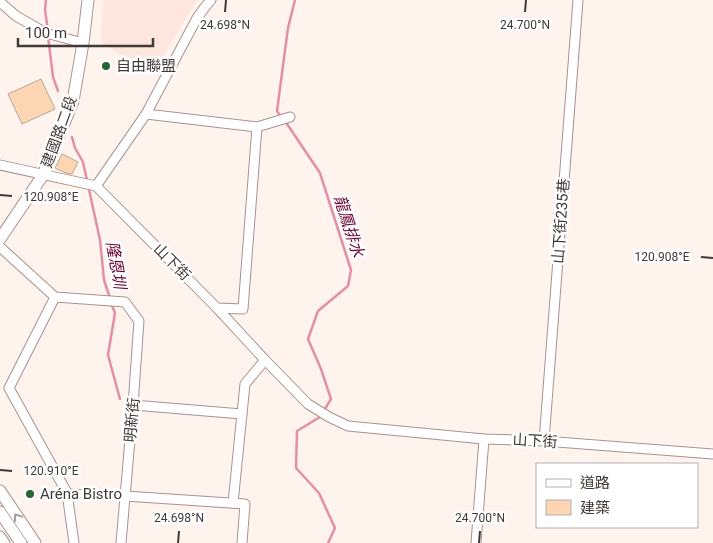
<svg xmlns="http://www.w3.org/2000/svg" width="713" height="543" viewBox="0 0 713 543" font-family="Roboto,'Noto Sans TC',sans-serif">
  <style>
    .built { fill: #fce6dd }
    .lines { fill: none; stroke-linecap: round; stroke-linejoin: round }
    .stream { stroke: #e38fa8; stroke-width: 2.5 }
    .building { fill: #fcd5b2; stroke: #b7a89c }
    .pedestrian-casing { stroke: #a7948d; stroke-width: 9 }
    .minor-casing { stroke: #a7948d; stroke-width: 11 }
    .tertiary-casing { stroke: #a7948d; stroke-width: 13 }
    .pedestrian { stroke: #fff; stroke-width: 7 }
    .minor { stroke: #fff; stroke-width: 9 }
    .tertiary { stroke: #fff; stroke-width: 11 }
    .oneway { stroke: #a09c9a }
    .ticks { fill: none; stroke: #413936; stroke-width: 2 }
    .poi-dot { fill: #256630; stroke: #fff; stroke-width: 2 }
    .labels { text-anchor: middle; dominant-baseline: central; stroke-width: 5; stroke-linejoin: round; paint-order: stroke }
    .poi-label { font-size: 15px; fill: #413936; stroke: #fff; text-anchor: start }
    .street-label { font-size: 15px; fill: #413936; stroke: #fff }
    .water-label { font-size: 16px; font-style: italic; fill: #6a0335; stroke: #fff }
    .ticks-label { font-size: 12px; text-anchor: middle; fill: #413936; stroke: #fff; stroke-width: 5; stroke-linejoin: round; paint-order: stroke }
  </style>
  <rect width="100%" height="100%" fill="#fff3ee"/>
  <polygon class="built" points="103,0 197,0 153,73 101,43"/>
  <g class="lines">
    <g class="stream">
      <polyline points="46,0 45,10 48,31"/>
      <polyline points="48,36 53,77 58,91"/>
      <polyline points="281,117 277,111 288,28 295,0"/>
      <polyline points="285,121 320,173 351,270 348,286 318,311 308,339 321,369 331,399 320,417 297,431 296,468 319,493 335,528 328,543"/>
      <polyline points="72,137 75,148 83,162 100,240 104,280 110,298"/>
      <polyline points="111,303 115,313 108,355 120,399"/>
    </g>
  </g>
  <g class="building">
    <polygon points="41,79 55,109 22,124 8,94"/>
    <polygon points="62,154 78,162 72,174 66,173 55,168"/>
  </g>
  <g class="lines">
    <g class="pedestrian-casing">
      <polyline id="pedestrian" points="67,493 125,496"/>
    </g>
    <g class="minor-casing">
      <g id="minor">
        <polyline points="0,2 16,16 46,33 83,43"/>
        <polyline points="146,114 257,127 290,117"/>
        <polyline points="0,165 96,186 217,308 265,360 308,404 329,417 348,426 484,439 544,441 713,454"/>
        <polyline points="96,186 146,114 197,18 205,7 211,0"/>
        <polyline points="0,247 55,297 125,302 139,321 133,405 121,543"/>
        <polyline points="55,297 9,388 67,493 74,543"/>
        <polyline points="217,308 243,309 257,127"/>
        <polyline points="133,405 242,414"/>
        <polyline points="544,441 578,0"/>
        <polyline points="125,496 245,504 242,543"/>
        <polyline points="233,503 245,384 265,360"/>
        <polyline points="0,536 5,543"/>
        <polyline points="476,543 484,439"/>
      </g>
    </g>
    <g class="tertiary-casing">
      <g id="tertiary">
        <polyline points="0,239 43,175 73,101 83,43 88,0"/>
        <polyline points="0,491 35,543"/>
        <polyline points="0,512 21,543"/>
      </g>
    </g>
    <use href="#pedestrian" class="pedestrian"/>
    <use href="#minor" class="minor"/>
    <use href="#tertiary" class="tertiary"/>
  </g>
  <defs><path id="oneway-chevron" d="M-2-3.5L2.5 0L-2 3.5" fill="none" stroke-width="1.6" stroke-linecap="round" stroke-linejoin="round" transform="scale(1.25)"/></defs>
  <use class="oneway" href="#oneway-chevron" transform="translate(17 517) rotate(-124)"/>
  <path class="ticks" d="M225,12L226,0M525,12L526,0M0,195L12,196M701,257L713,258M0,470L12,471M178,543L179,531M479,543L480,531"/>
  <g class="poi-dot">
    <circle cx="106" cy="66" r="5"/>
    <circle cx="30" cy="494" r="5"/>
  </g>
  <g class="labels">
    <g class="poi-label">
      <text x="116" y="66">自由聯盟</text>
      <text x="40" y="494">Aréna Bistro</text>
    </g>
    <g class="street-label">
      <text transform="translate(59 132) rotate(-70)">建國路二段</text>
      <text transform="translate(561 221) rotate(-86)">山下街235巷</text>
      <text transform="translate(172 262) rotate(45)">山下街</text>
      <text transform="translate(132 420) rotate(-85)">明新街</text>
      <text transform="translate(535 441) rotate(3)">山下街</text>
    </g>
    <g class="water-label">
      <text transform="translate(349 226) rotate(72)">龍鳳排水</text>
      <text transform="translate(116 265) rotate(80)">隆恩圳</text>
    </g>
  </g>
  <g class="ticks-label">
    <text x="225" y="29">24.698°N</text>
    <text x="525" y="29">24.700°N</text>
    <text x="51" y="201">120.908°E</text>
    <text x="662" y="261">120.908°E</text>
    <text x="51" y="475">120.910°E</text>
    <text x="179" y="522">24.698°N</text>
    <text x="480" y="522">24.700°N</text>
  </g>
  <rect x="536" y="463" width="162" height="65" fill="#ffffff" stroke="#b3b0af"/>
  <rect x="546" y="479" width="25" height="8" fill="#ffffff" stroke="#b3b0af"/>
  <text x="580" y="488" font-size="15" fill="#413936">道路</text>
  <rect x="546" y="500" width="25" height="15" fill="#fcd5b2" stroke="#b3b0af"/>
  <text x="580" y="513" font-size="15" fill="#413936">建築</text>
  <path d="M18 38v8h135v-8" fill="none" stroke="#413936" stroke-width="2.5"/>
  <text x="25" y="38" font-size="15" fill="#413936" stroke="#ffffff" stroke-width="4" paint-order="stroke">100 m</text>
</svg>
